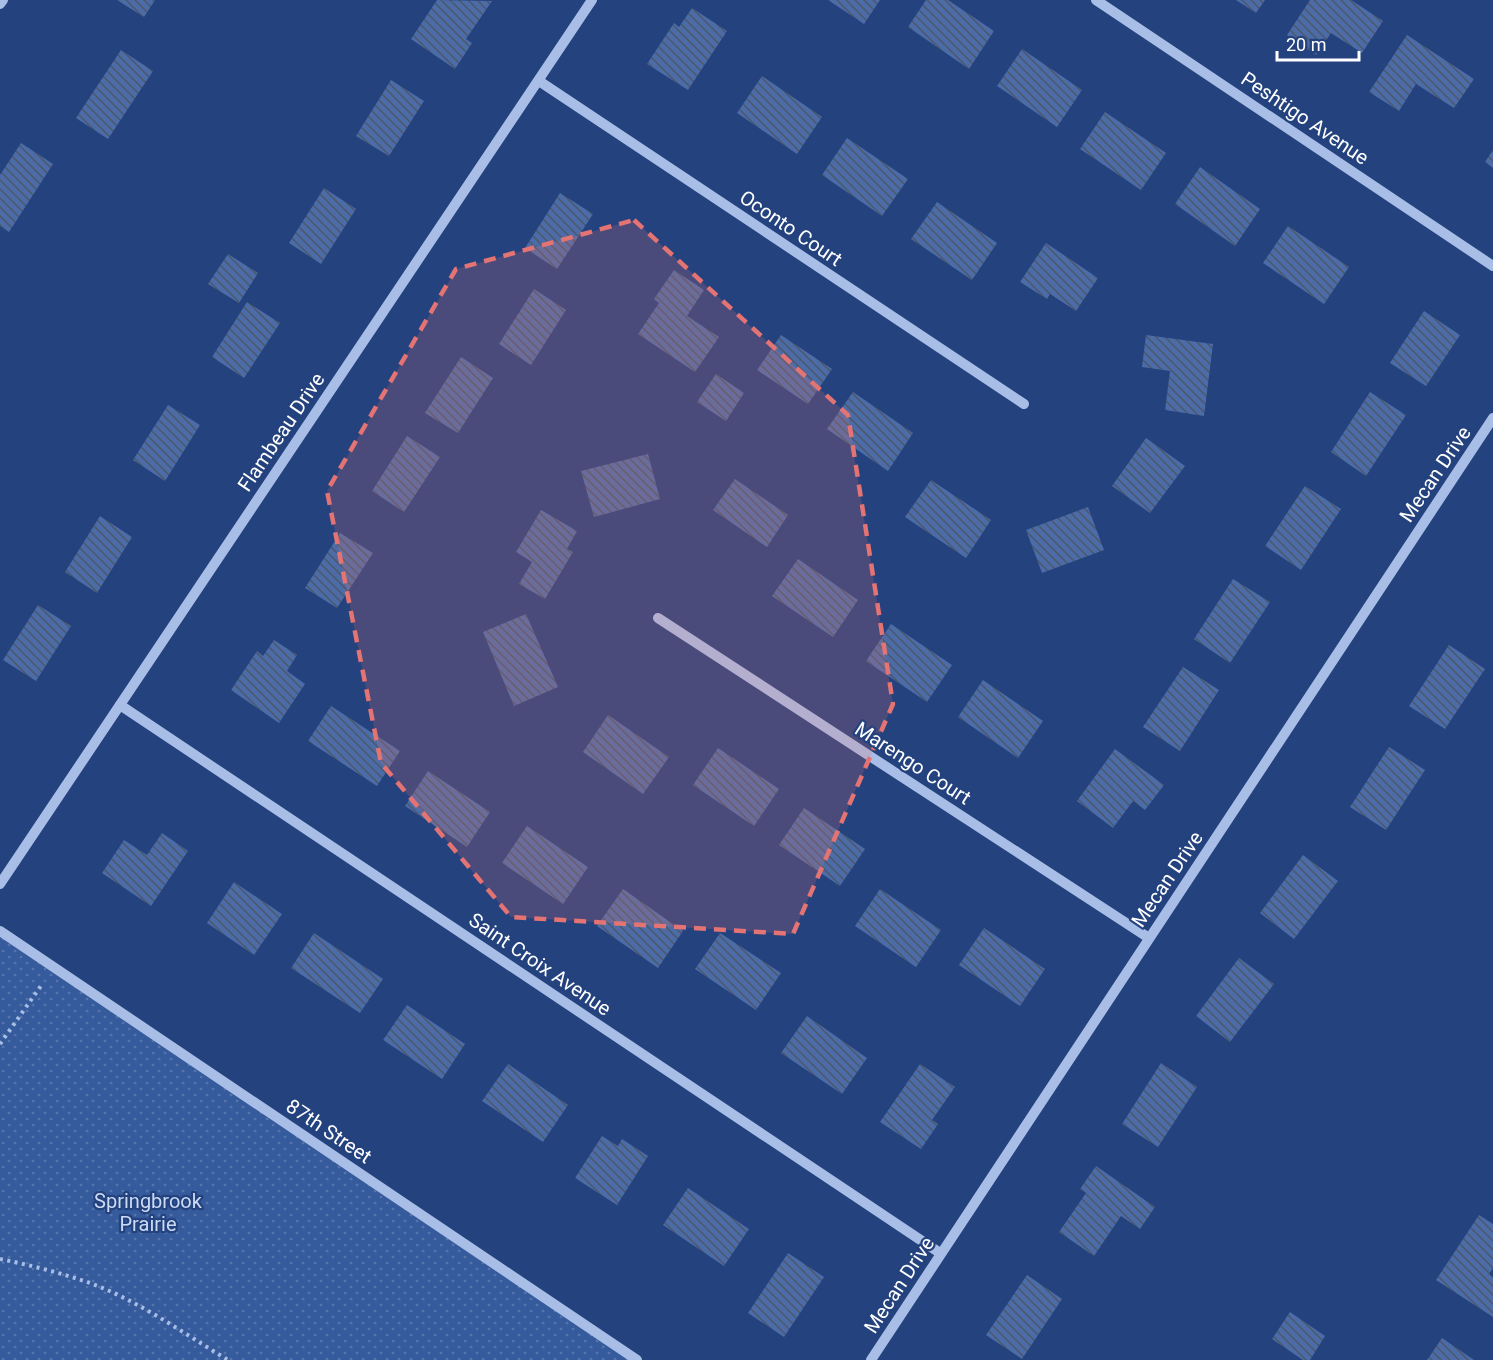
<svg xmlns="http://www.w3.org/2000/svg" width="1493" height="1360" viewBox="0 0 1493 1360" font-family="Roboto,sans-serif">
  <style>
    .grass { fill: url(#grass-dots) }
    .building { fill: url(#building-back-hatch) }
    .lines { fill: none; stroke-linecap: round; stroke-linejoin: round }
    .path { stroke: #a8bee6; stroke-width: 4; stroke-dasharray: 3 4.5; stroke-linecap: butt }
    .minor { stroke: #a8bee6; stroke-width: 10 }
    .marked { fill: #e47373; fill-opacity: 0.2; stroke: #e47373; stroke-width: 4.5; stroke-dasharray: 12 8; stroke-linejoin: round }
    .labels { text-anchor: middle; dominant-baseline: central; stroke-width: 4.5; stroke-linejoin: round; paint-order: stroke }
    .street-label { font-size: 20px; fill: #fff; stroke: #23427e }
    .park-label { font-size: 20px; fill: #cbdaf5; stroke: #23427e }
  </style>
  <defs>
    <pattern id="grass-dots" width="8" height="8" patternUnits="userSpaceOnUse" patternTransform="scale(1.5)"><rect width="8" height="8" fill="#365b9c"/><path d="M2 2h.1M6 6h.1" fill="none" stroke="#5474ab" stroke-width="1.8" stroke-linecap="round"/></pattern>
    <pattern id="building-back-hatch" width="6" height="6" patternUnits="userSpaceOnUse" patternTransform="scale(1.5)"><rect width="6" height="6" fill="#4b6ca7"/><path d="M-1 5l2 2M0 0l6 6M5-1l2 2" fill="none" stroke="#4c576c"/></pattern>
  </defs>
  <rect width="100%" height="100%" fill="#23427e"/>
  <polygon class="grass" points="0,937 632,1360 0,1360"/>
  <g class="building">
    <polygon points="117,0 155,0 144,17"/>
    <polygon points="437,0 492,1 466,39 472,43 455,69 411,39"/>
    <polygon points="828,0 880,0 864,24"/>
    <polygon points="926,0 948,0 994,31 969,69 908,27"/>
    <polygon points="1236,0 1265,0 1256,13"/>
    <polygon points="1310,0 1351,0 1383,21 1362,53 1331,33 1316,55 1287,35"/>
    <polygon points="692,8 727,31 688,90 647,64 674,23 679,27"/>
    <polygon points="1407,35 1474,79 1454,108 1416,84 1399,111 1369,92"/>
    <polygon points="1022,49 1082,90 1057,127 997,86"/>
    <polygon points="121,50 153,71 108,139 76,118"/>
    <polygon points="762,76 822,117 797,154 737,113"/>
    <polygon points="391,80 424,101 389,156 356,136"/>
    <polygon points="1105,112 1166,153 1141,190 1080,149"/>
    <polygon points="847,138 908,179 882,216 822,175"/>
    <polygon points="21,143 53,164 9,232 0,226 0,175"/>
    <polygon points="1493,150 1493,168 1485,162"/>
    <polygon points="1200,167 1260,209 1235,246 1175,204"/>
    <polygon points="324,188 356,209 321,264 289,243"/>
    <polygon points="560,193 593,214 557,269 525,248"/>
    <polygon points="937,202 997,243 972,280 911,239"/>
    <polygon points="1288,226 1349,267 1324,304 1263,263"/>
    <polygon points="1046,243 1098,278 1076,311 1050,294 1047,299 1020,282"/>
    <polygon points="228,254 258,273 239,303 208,284"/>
    <polygon points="674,270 704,290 687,316 719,337 695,372 638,334 659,303 654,299"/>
    <polygon points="534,289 566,310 531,365 499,344"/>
    <polygon points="247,302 280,323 244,378 212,357"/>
    <polygon points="1424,311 1460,335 1426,386 1390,363"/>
    <polygon points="781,335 832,369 808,404 757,370"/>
    <polygon points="1146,335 1213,344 1204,416 1165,410 1170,371 1142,367"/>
    <polygon points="461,357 493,378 458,433 425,413"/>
    <polygon points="716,374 744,393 726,421 697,402"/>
    <polygon points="853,392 913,433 888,471 827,429"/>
    <polygon points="1370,392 1406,415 1366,476 1331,452"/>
    <polygon points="168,405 200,425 165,481 133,460"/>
    <polygon points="407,436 440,457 404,512 372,491"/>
    <polygon points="1146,438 1185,466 1150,513 1112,486"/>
    <polygon points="648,454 660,499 594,517 581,471"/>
    <polygon points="735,479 788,515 767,547 713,510"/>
    <polygon points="931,480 991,520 966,558 905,517"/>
    <polygon points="1305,486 1341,509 1301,570 1265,546"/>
    <polygon points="1088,507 1104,550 1042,573 1026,530"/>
    <polygon points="541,510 577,531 567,549 573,552 545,599 519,584 532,562 516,552"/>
    <polygon points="100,516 132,537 97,593 65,572"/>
    <polygon points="340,533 373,553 337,608 305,588"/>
    <polygon points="798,559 858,600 833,637 772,596"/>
    <polygon points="1233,579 1270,602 1230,663 1194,639"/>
    <polygon points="38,605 71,626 36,681 3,660"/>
    <polygon points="526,614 558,687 514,706 483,632"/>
    <polygon points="891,624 952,665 927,702 866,661"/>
    <polygon points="274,640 297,655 287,671 305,684 279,723 231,690 257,651 263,656"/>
    <polygon points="1449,645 1485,669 1445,729 1409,706"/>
    <polygon points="1183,667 1219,690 1180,751 1143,727"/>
    <polygon points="983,680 1043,721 1018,758 958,717"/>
    <polygon points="331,706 400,751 377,786 308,741"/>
    <polygon points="608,715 669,757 643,794 583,752"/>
    <polygon points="1389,747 1425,770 1386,830 1350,807"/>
    <polygon points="718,748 779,789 754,826 693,785"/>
    <polygon points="1115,749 1164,785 1145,810 1133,801 1113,828 1077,801"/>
    <polygon points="428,771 490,812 467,847 405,806"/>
    <polygon points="804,808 865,849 840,886 779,845"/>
    <polygon points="527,826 588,867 563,904 502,863"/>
    <polygon points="162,833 188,851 151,906 102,873 124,840 147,855"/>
    <polygon points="1303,855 1338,881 1294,939 1260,913"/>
    <polygon points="234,882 282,914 254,955 207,923"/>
    <polygon points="623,889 683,931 658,968 597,926"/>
    <polygon points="880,889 941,930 916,967 855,926"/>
    <polygon points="984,928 1045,969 1020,1006 959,965"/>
    <polygon points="314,933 383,979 360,1013 291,968"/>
    <polygon points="720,933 781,973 756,1010 695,969"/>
    <polygon points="1239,958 1274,984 1230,1042 1196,1016"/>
    <polygon points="407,1005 465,1044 442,1079 383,1040"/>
    <polygon points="807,1016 867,1058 842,1094 781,1053"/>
    <polygon points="1161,1063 1197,1087 1158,1147 1122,1124"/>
    <polygon points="508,1064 568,1105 543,1142 482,1101"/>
    <polygon points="920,1064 955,1087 932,1120 938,1124 921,1149 880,1122"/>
    <polygon points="602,1136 618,1146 622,1139 648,1156 617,1205 575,1178"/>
    <polygon points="1096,1166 1155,1207 1140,1229 1121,1216 1094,1256 1059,1232 1086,1193 1080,1189"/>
    <polygon points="688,1188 749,1229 724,1266 663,1225"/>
    <polygon points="1479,1215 1493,1224 1493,1268 1489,1274 1493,1277 1493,1317 1436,1280"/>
    <polygon points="788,1253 824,1277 784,1337 748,1313"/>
    <polygon points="1027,1275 1062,1299 1022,1359 986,1335"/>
    <polygon points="1290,1312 1325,1336 1310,1360 1303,1360 1272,1339"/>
    <polygon points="1442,1338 1474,1360 1427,1360"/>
  </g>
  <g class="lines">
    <g class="path">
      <polyline points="0,1044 43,983"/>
      <path d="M0,1259C30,1265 61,1273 90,1283C139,1301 183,1333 228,1360"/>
    </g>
    <g class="minor">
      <polyline points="1096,0 1493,266"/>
      <polyline points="0,4 3,0"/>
      <polyline points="539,81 1024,404"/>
      <polyline points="658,618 1149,938"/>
      <polyline points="120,705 940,1253"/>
      <polyline points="0,884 592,0"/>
      <polyline points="0,931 637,1360"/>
      <polyline points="871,1360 1493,418"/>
    </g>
  </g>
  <path class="marked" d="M634,220L848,415L893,704L793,934L511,917L381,763L327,491L456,269Z"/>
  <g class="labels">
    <g class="street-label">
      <text transform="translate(1305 118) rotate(34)">Peshtigo Avenue</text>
      <text transform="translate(791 228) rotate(34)">Oconto Court</text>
      <text transform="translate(281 432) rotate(-56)">Flambeau Drive</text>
      <text transform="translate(1435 474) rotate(-56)">Mecan Drive</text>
      <text transform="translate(913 763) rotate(33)">Marengo Court</text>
      <text transform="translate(1167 879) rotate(-56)">Mecan Drive</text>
      <text transform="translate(540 964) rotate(34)">Saint Croix Avenue</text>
      <text transform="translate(329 1131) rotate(34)">87th Street</text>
      <text transform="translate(899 1285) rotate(-57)">Mecan Drive</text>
    </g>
    <g class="park-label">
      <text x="148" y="1201">Springbrook<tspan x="148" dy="23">Prairie</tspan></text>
    </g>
  </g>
  <path d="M1277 51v9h82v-9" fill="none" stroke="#ffffff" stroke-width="3"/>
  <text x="1286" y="51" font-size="18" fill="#ffffff" stroke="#23427e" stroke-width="4.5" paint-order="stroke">20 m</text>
</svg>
